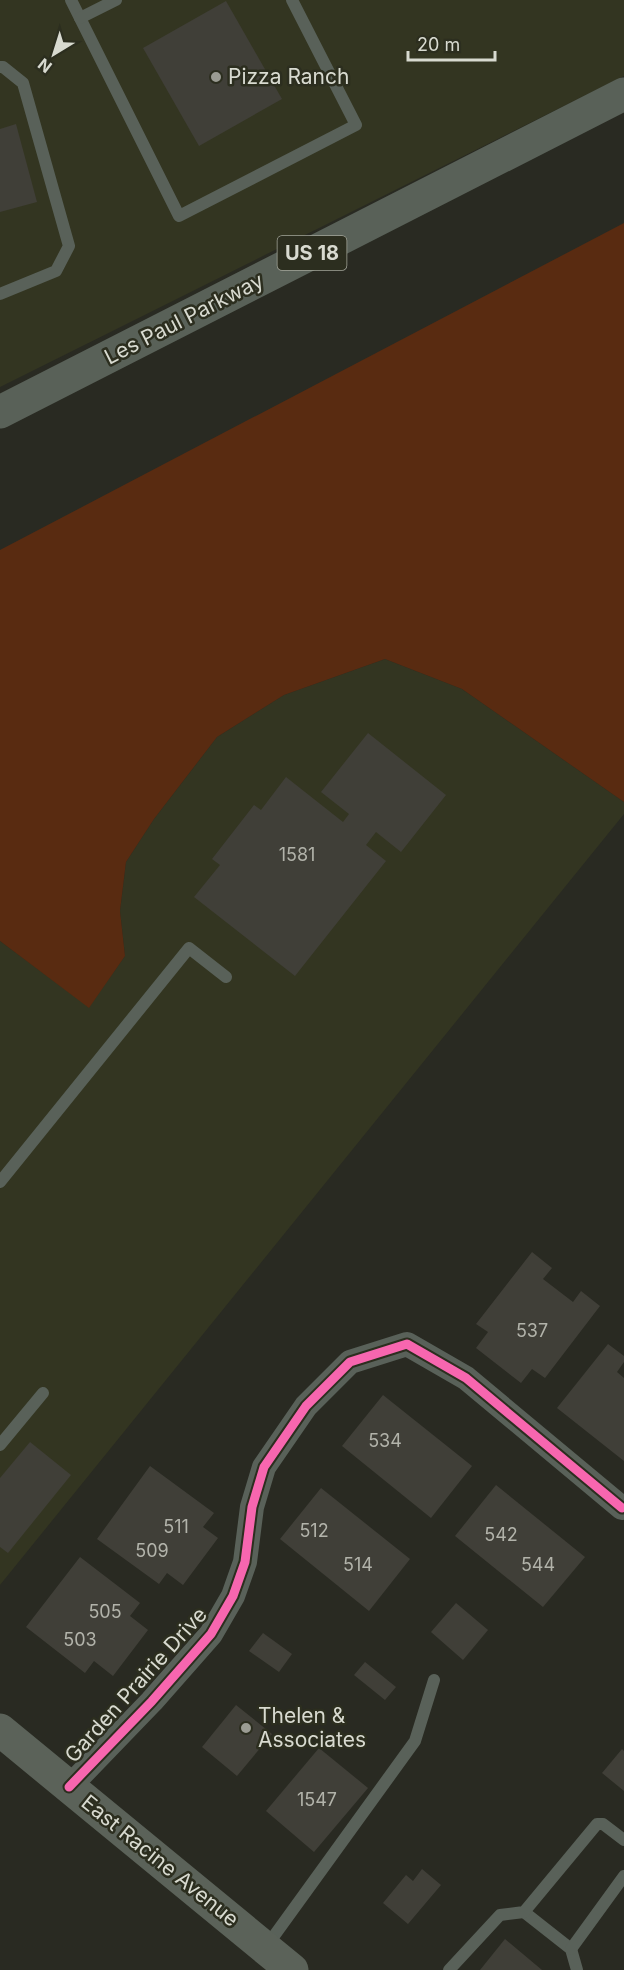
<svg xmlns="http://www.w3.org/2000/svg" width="624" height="1970" viewBox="0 0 624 1970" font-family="Inter,sans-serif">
  <rect width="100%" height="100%" fill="#292a22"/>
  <g fill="#333521">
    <path d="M0,0H624V76L0,387Z"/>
    <path d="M385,659L462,689L624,802V814L0,1585V941L89,1007L125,956L120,911L126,862L154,819L217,737L284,695Z"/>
  </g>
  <path fill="#592b11" d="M624,223V802L462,689L385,659L284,695L217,737L154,819L126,862L120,911L125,956L89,1008L0,941V550Z"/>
  <g fill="#403f38">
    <path d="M226,1L282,99L199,146L143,48Z"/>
    <path d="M16,124L37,202L0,212V129Z"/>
    <path d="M368,733L446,795L401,852L376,832L366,845L386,861L295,976L194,897L220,865L212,859L254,805L261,810L286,777L343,822L349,814L321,792Z"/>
    <path d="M532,1252L552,1268L543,1279L573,1302L581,1291L600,1306L545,1378L532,1369L521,1383L476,1348L488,1332L476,1324Z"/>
    <path d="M608,1344L624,1356V1362L617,1372L624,1378V1461L557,1408Z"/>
    <path d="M383,1395L472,1466L431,1518L342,1446Z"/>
    <path d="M30,1442L71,1475L8,1553L0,1547V1478Z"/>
    <path d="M150,1466L214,1513L203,1527L218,1538L183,1585L167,1573L159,1584L97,1539Z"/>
    <path d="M496,1485L585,1557L543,1607L455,1536Z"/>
    <path d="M321,1488L410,1559L369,1611L280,1539Z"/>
    <path d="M80,1557L140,1603L130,1616L148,1630L113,1676L94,1661L85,1673L26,1627Z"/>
    <path d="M456,1603L488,1630L463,1660L431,1632Z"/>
    <path d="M263,1633L292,1654L279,1672L249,1651Z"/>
    <path d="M365,1662L396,1687L385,1700L354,1675Z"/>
    <path d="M236,1705L272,1734L237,1776L202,1747Z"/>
    <path d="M319,1748L368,1788L314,1852L266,1811Z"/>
    <path d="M622,1749L624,1751V1791L602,1773Z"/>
    <path d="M422,1869L441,1885L408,1924L383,1903L406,1875L413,1881Z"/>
    <path d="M505,1939L542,1970H480Z"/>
  </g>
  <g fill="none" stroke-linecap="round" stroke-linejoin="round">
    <g stroke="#596159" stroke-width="12">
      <path d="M71,0L179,216L356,125L292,0"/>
      <path d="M80,18L116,0"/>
      <path d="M0,67H3L23,83L69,246L56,271L0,294"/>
      <path d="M0,1182L189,948L226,977"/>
      <path d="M0,1445L43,1393"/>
      <path d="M524,1912L571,1949L577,1970"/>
      <path d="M266,1947L415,1741L434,1680"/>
      <path d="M571,1949L624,1876"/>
      <path d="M449,1970L500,1915L524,1912L597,1824H603L624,1840"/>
    </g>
    <path stroke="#596159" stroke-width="24" d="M69,1787L152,1701L211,1634L233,1596L245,1562L252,1507L264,1467L306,1406L350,1362L407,1344L466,1378L622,1508"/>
    <path stroke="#5b6259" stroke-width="33" d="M0,1730L292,1970"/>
    <path stroke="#596158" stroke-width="33" d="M0,412L624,94"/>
    <defs>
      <path id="cycleway" d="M69,1787L152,1701L211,1634L233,1596L245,1562L252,1507L264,1467L306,1406L350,1362L407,1344L466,1378L622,1508"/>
    </defs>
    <use href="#cycleway" stroke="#2c2e1f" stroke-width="13"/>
    <use href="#cycleway" stroke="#f766af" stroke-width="9"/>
  </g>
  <g fill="#9b9c93" stroke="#2c2e1f" stroke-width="2">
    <circle cx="216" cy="77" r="6"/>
    <circle cx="246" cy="1728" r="6"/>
  </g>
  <g text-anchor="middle" stroke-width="5" stroke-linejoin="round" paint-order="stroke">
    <g font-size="18" fill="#b2b3aa">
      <text x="297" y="861">1581</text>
      <text x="532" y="1337">537</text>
      <text x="385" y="1447">534</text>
      <text x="176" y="1533">511</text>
      <text x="314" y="1537">512</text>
      <text x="501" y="1541">542</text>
      <text x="152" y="1557">509</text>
      <text x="358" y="1571">514</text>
      <text x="538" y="1571">544</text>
      <text x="105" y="1618">505</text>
      <text x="80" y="1646">503</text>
      <text x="317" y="1806">1547</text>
    </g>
    <rect fill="#2c2e1f" stroke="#a4a69b" stroke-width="1.5" x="277.5" y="236" width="69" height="34" rx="4.5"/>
    <g font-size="20" font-weight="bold" fill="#d8dad0">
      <text x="312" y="260">US 18</text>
    </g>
    <g font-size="21" fill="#d8dad0" stroke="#2c2e1f" text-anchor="start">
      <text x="228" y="84">Pizza Ranch</text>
      <text x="258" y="1723">Thelen &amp;<tspan x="258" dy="24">Associates</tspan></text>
    </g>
    <g font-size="21" fill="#d8dad0" stroke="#2c2e1f">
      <text transform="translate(184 319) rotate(-27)" y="7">Les Paul Parkway</text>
      <text transform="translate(136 1685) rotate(-48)" y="7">Garden Prairie Drive</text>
      <text transform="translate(160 1861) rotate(39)" y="7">East Racine Avenue</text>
    </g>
  </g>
  <g transform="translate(54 54) rotate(218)" stroke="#2c2e1f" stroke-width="4.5" paint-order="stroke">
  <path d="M0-4.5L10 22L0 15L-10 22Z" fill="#d8dad0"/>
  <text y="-9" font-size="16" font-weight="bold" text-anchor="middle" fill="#d8dad0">N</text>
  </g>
  <path d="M408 51v9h87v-9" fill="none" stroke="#d8dad0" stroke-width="3"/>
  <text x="417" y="51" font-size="18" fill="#d8dad0" stroke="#2c2e1f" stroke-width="4.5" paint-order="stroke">20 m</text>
</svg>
